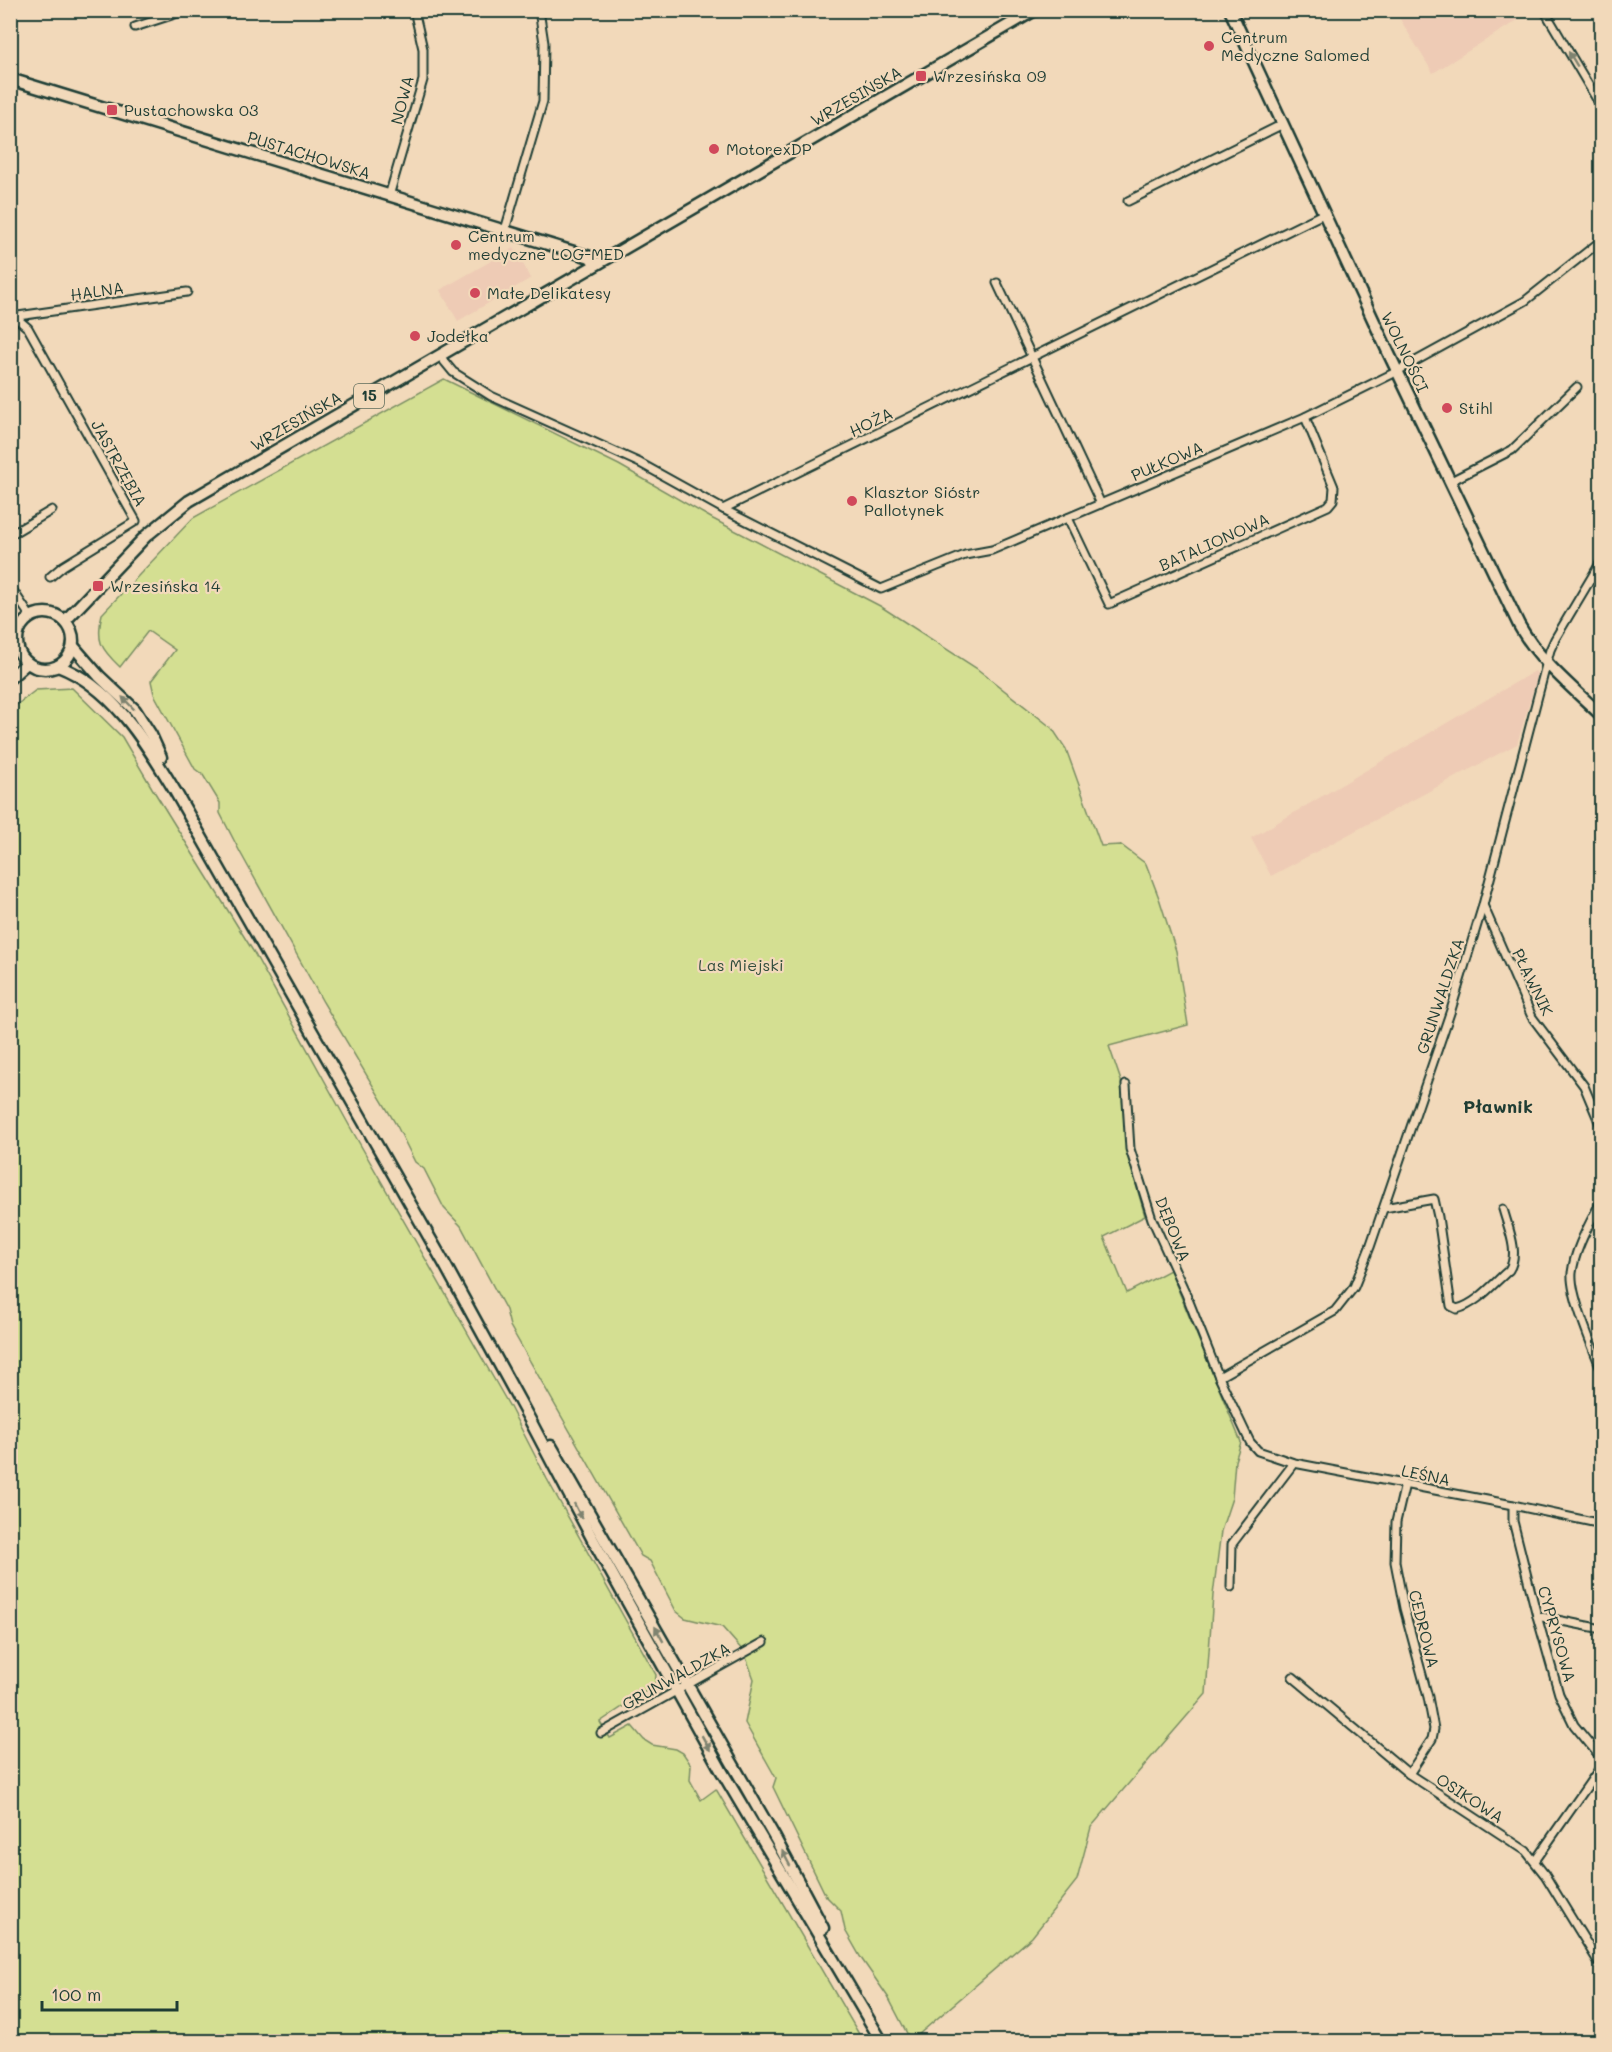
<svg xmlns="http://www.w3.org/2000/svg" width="1612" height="2052" viewBox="0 0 1612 2052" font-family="Mali,sans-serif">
  <rect width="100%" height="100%" fill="#f2d9ba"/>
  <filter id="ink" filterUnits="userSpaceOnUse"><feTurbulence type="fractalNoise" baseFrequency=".0167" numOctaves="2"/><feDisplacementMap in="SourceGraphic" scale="12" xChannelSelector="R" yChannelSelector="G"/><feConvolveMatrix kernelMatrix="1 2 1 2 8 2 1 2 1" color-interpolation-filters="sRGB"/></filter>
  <g filter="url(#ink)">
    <g fill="#eecbb5">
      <path d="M1534,10L1433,73L1395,11V10Z"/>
      <path d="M514,248L531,278L458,321L440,290Z"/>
      <path d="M1535,671L1538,674L1517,744L1271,876L1251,838Z"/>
    </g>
    <path fill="#d4df92" stroke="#7a8e63" stroke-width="1.5" d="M444,379L619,465L713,519L880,606L976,668L1052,728L1066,749L1101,846L1121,845L1146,864L1159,898L1176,951L1188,1025L1109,1046L1121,1081L1126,1149L1145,1216L1104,1237L1127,1293L1170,1270L1241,1442L1235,1461L1232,1498L1221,1531L1213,1595L1206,1694L1091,1827L1077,1880L1032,1937L911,2041L888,1997L861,1958L845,1930L841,1911L826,1896L773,1787L776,1778L745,1723L754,1679L744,1652L605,1730L610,1738L632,1726L644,1740L652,1745L676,1749L683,1753L691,1765L690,1780L701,1800L716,1789L863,2041L11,2042L10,710L36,690L72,688L122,737L152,788L253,951L349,1125L510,1407L547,1479L656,1675L655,1685L600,1722L604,1729L744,1652L722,1627L685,1618L676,1611L650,1561L641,1556L510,1326L506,1310L461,1226L444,1208L424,1169L415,1162L397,1126L323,1002L240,852L220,813V803L203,775L195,769L154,694L151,681L175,650L148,631L120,667C100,648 96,641 102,614L193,518Z"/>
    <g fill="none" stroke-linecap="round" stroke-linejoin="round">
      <defs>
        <g id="street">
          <path d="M1544,10L1602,108"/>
          <path d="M135,27L187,10"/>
          <path d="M389,196L423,80V49L414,10"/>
          <path d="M1128,201L1281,125"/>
          <path d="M505,230L543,101L544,43L539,10"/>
          <path d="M997,283L1101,504"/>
          <path d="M14,316L28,328L136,521L63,566L50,577"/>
          <path d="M11,317L187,292"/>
          <path d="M439,355L453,372L491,396L640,463L723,509L881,589L965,555L992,550L1305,417L1392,374L1525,301L1602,240"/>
          <path d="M1451,481L1512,450L1577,387"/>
          <path d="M723,509L1323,214"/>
          <path d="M1068,518L1109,604L1328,506L1333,500L1334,487L1305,417"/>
          <path d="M10,535L52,510"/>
          <path d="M10,586L30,616"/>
          <path d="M10,638L16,639"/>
          <path d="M1483,905L1532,1017L1584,1086L1602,1129"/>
          <path d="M1126,1085L1130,1149L1152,1219L1186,1294L1219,1377L1250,1442L1258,1451L1294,1463L1513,1505L1602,1524"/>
          <path d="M1602,1199C1591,1222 1575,1247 1572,1273C1570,1295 1593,1348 1602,1371"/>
          <path d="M1384,1208L1434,1199L1438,1217L1451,1306L1457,1309C1477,1304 1494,1283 1509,1270C1520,1253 1508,1228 1503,1209"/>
          <path d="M1219,1377L1335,1311L1354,1287L1370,1247L1451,1010L1483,905L1550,650L1555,639L1602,560"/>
          <path d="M1405,1484L1396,1522L1395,1562L1404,1608L1428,1697L1434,1729L1432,1739L1409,1774"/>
          <path d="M1513,1505V1521L1537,1616L1559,1694L1574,1725L1602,1759"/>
          <path d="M1231,1587L1232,1544L1294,1463"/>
          <path d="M1537,1616L1602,1629"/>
          <path d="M1293,1677L1409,1774L1526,1851L1545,1875L1602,1968"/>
          <path d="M601,1733L764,1642"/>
          <path d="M1535,1861L1602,1765"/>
        </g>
        <g id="secondary">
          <path d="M1230,10L1389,354L1519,625C1539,661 1572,687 1602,716"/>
          <path d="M10,79L590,257L596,264"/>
          <path d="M73,646L99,676L135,710L151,735L161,757"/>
          <path d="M58,666C113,687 145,742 175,791L444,1263L531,1422L592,1538L721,1770L882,2042"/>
          <path d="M551,1446L775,1838L823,1928"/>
        </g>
        <g id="primary">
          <circle cx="45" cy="641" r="28"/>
          <path d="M65,621L146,536L189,501L1035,10"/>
          <path d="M10,678L27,663"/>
        </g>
      </defs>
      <use href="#street" stroke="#1f3d34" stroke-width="11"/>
      <use href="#secondary" stroke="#1f3d34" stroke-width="15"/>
      <use href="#primary" stroke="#1f3d34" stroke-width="15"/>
      <use href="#street" stroke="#f2d9ba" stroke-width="7"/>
      <use href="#secondary" stroke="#f2d9ba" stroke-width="10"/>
      <use href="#primary" stroke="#f2d9ba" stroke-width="10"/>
    </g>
    <defs><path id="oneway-solid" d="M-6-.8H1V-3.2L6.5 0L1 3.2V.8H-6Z" transform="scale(1.5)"/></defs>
    <g fill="#7e8370">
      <use href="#oneway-solid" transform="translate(1573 59) rotate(-121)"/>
      <use href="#oneway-solid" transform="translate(128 703) rotate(-134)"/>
      <use href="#oneway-solid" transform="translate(578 1511) rotate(63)"/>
      <use href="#oneway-solid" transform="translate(659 1634) rotate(-119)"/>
      <use href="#oneway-solid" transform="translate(706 1743) rotate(61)"/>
      <use href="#oneway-solid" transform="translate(786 1858) rotate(-118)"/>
    </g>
  </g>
  <g fill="#d1495b" stroke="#f2d9ba" stroke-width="2">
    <circle cx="1209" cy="46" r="6"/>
    <rect x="915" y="70" width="12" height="12" rx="3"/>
    <rect x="106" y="104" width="12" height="12" rx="3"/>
    <circle cx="714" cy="149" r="6"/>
    <circle cx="456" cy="245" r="6"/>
    <circle cx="475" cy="293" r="6"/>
    <circle cx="415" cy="336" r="6"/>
    <circle cx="1447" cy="408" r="6"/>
    <circle cx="852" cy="501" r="6"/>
    <rect x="92" y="580" width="12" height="12" rx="3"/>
  </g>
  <g text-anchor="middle" stroke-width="4.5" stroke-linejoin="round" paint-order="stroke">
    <rect fill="#f2d9ba" stroke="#5e6c5c" stroke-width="1.5" x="354" y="384" width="30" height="24" rx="4.5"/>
    <g font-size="15" font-weight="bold" fill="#1f3d34">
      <text x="369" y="401">15</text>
    </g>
    <g font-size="16" fill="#1f3d34" stroke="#f2d9ba" text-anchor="start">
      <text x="1221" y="43">Centrum<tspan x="1221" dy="18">Medyczne Salomed</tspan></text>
      <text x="933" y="82">Wrzesińska 09</text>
      <text x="124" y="116">Pustachowska 03</text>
      <text x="726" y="155">MotorexDP</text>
      <text x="468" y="242">Centrum<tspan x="468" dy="18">medyczne LOG-MED</tspan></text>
      <text x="487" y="299">Małe Delikatesy</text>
      <text x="427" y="342">Jodełka</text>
      <text x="1459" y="414">Stihl</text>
      <text x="864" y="498">Klasztor Sióstr<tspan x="864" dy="18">Pallotynek</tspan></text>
      <text x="110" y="592">Wrzesińska 14</text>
    </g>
    <g font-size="16" fill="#1f3d34" stroke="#f2d9ba">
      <text transform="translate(856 96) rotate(-30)" y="6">WRZESIŃSKA</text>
      <text transform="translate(402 100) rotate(-76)" y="6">NOWA</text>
      <text transform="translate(309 155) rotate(17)" y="6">PUSTACHOWSKA</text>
      <text transform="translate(97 291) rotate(-8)" y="6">HALNA</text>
      <text transform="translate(1405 352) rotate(64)" y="6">WOLNOŚCI</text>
      <text transform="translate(296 421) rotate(-30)" y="6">WRZESIŃSKA</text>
      <text transform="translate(871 422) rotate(-26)" y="6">HOŻA</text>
      <text transform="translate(1167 461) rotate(-23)" y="6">PUŁKOWA</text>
      <text transform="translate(119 463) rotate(61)" y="6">JASTRZĘBIA</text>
      <text transform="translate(1214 542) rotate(-24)" y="6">BATALIONOWA</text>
      <text transform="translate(1533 982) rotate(64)" y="6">PŁAWNIK</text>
      <text transform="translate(1440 996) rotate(-72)" y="6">GRUNWALDZKA</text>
      <text transform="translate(1173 1229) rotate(68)" y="6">DĘBOWA</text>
      <text transform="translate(1426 1475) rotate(12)" y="6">LEŚNA</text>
      <text transform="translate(1424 1629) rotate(76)" y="6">CEDROWA</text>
      <text transform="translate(1557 1634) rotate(74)" y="6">CYPRYSOWA</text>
      <text transform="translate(676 1676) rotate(-29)" y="6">GRUNWALDZKA</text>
      <text transform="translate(1470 1798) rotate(33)" y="6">OSIKOWA</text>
    </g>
    <g font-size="16" fill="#314d3d" stroke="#f2d9ba">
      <text x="741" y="971">Las Miejski</text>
    </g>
    <g font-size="18" font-weight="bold" fill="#1f3d34" stroke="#f2d9ba">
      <text x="1498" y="1113">Pławnik</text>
    </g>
  </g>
  <rect width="1612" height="2052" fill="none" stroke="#f2d9ba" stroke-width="36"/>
  <rect x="18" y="18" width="1576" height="2016" fill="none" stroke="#1f3d34" stroke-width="2" filter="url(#ink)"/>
  <path d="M42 2001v9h135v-9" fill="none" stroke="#1f3d34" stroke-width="3"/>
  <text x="51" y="2001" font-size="18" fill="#1f3d34" stroke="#f2d9ba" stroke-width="4.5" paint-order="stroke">100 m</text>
</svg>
